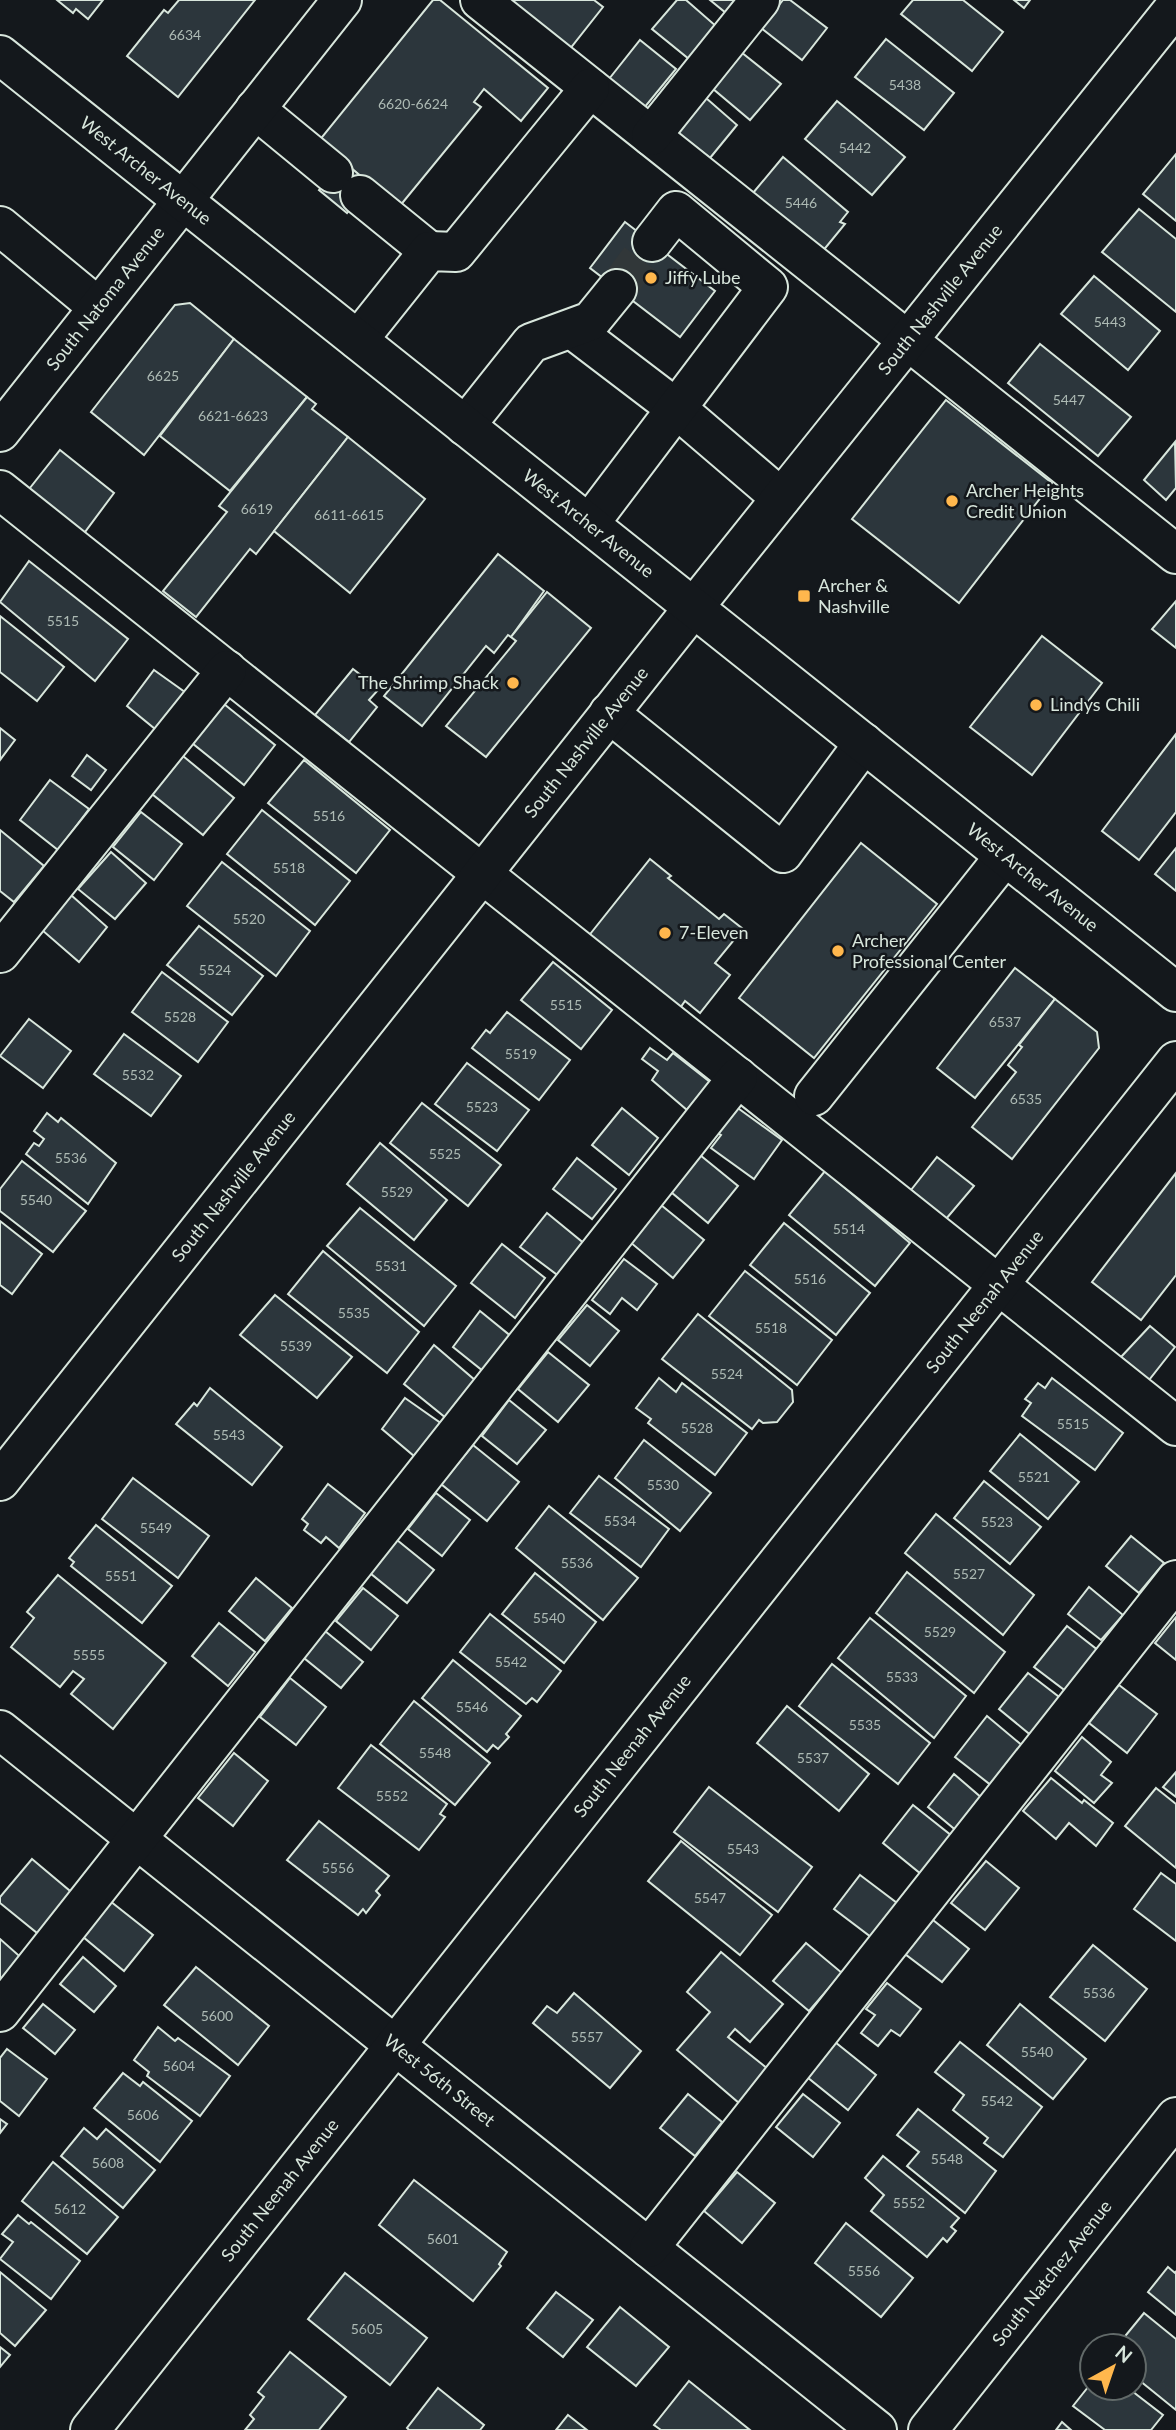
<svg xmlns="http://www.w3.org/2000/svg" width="1176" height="2430" viewBox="0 0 1176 2430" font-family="Lato,sans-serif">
  <rect width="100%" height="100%" fill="#14181c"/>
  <g fill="#2c363c" stroke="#d8e6dc" stroke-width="2">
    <path d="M57,0H103L88,19L76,9L73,13Z"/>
    <path d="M179,0H255L178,97L127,56L164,10L168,13Z"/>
    <path d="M433,0H440L548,88L521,121L484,89L474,102L481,107L399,207L318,142Z"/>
    <path d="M506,0H594L603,7L569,50Z"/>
    <path d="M677,0H686L717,27L689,59L652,29Z"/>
    <path d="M710,0H737L726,13Z"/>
    <path d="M783,0H790L827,28L802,60L761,28Z"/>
    <path d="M913,0H963L1003,32L972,71L901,14Z"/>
    <path d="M1014,0H1030L1024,8Z"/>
    <path d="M886,39L954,93L924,130L855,77Z"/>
    <path d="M640,40L676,69L644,108L609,79Z"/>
    <path d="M741,52L781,84L750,120L712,88Z"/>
    <path d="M706,98L737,125L710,158L677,132Z"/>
    <path d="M837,101L905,157L872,195L805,139Z"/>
    <path d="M1176,154V221L1143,194Z"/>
    <path d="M783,157L848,212L840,222L845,224L822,252L753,193Z"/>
    <path d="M343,161L370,184L347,213L319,190Z"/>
    <path d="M1139,209L1176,239V312L1102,252Z"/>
    <path d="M625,222L715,291L680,337L590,268Z"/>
    <path d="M1094,276L1160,331L1128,370L1061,314Z"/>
    <path d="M190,303L234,339L144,455L91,412L175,305Z"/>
    <path d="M234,339L307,397L230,491L160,436Z"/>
    <path d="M1040,344L1131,417L1098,456L1008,383Z"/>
    <path d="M307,397L316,404L312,409L348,437L256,554L250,549L196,617L163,591L227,512L219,506Z"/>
    <path d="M946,400L1052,483L959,603L852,519Z"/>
    <path d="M348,437L425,499L350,593L274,531Z"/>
    <path d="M1175,442L1176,488L1166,500L1144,480Z"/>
    <path d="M60,450L114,493L82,536L26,493Z"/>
    <path d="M498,554L544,591L511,637L508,635L494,653L486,646L422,726L384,696Z"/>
    <path d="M29,561L128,639L95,681L0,602Z"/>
    <path d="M547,592L591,628L486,757L446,726L516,641L511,637Z"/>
    <path d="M1176,601V648L1152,629Z"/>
    <path d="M0,616L64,667L37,701L0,672Z"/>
    <path d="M1042,636L1102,683L1032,775L970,727Z"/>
    <path d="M353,669L379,689L369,700L377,707L349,742L315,715Z"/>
    <path d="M154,670L189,695L160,733L127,706Z"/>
    <path d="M224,704L275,745L244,785L192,743Z"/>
    <path d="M0,728L15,740L0,760Z"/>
    <path d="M1176,734V812L1139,860L1102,831Z"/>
    <path d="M87,755L106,770L91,790L72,776Z"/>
    <path d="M183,756L234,798L203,835L152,794Z"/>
    <path d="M304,760L390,830L356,873L268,803Z"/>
    <path d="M50,780L89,809L58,850L20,820Z"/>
    <path d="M262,810L350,881L315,925L227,854Z"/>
    <path d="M141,812L182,844L154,880L113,847Z"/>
    <path d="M0,830L44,866L14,902L0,891Z"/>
    <path d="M861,843L937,904L814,1058L739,998Z"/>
    <path d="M1176,848V891L1155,874Z"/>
    <path d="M111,852L146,883L115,919L78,889Z"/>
    <path d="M650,859L671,876L668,878L719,919L724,914L743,929L715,963L730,975L700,1013L685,1001L678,1011L587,938Z"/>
    <path d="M222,862L310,931L276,976L187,906Z"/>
    <path d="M71,895L107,927L79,962L42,930Z"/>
    <path d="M199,926L263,976L232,1015L167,965Z"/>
    <path d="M553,962L612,1010L581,1049L521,1000Z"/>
    <path d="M1015,968L1055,999L975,1098L937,1068Z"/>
    <path d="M162,972L228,1022L198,1062L132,1012Z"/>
    <path d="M1055,999L1097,1032L1099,1048L1012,1159L972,1127L1016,1072L1008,1065L1022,1047L1019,1045Z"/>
    <path d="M507,1012L570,1060L539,1100L472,1048L486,1030L490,1033Z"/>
    <path d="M29,1019L71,1051L43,1088L0,1056Z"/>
    <path d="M124,1034L181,1076L151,1116L94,1074Z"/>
    <path d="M650,1048L667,1060L673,1053L710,1082L687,1110L652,1080L658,1071L642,1059Z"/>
    <path d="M467,1063L529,1110L497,1151L435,1104Z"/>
    <path d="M422,1103L501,1165L468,1206L390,1143Z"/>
    <path d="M735,1106L782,1140L754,1179L711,1148L721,1135L716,1132Z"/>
    <path d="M622,1108L658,1138L629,1175L592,1145Z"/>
    <path d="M47,1113L58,1122L61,1118L116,1163L88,1204L26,1154L34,1143L39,1146L44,1139L34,1131Z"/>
    <path d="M380,1143L447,1200L414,1240L347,1184Z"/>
    <path d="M700,1155L738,1186L708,1223L671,1192Z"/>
    <path d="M937,1157L974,1186L946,1219L911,1190Z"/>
    <path d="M577,1158L616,1189L592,1219L553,1189Z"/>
    <path d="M22,1161L86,1211L53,1252L0,1211V1189Z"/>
    <path d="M825,1171L910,1243L875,1286L789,1215Z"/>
    <path d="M1176,1173V1275L1141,1320L1092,1282Z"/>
    <path d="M661,1205L704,1240L673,1278L630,1242Z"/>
    <path d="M360,1208L456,1286L424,1326L327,1246Z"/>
    <path d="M547,1213L586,1245L560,1277L520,1247Z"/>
    <path d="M0,1221L42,1254L12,1294L0,1285Z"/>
    <path d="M784,1223L870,1293L836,1335L750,1265Z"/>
    <path d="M502,1244L545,1278L515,1318L471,1283Z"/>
    <path d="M323,1251L419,1332L387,1373L288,1294Z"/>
    <path d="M624,1259L657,1284L637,1310L622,1298L610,1314L592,1300Z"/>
    <path d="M745,1271L832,1340L797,1385L709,1316Z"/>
    <path d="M275,1295L352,1357L317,1398L240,1335Z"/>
    <path d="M587,1305L619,1331L590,1366L558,1340Z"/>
    <path d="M480,1311L512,1337L483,1371L453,1347Z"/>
    <path d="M698,1314L792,1390L793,1402L777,1422L763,1423L759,1420L752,1429L662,1359Z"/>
    <path d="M1150,1326L1175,1347L1149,1380L1121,1357Z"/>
    <path d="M434,1345L476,1381L446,1418L404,1384Z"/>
    <path d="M548,1352L589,1385L558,1422L518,1389Z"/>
    <path d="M659,1378L676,1392L682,1383L747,1433L715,1475L648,1423L651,1419L636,1408Z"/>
    <path d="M1052,1378L1123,1433L1095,1470L1022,1416L1031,1403L1025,1399L1038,1383L1045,1388Z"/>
    <path d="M210,1388L282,1447L252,1485L176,1424L194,1403L197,1406Z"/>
    <path d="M405,1398L442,1424L414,1456L382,1429Z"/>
    <path d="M509,1400L546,1430L517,1464L482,1436Z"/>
    <path d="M1020,1434L1079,1482L1048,1519L990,1471Z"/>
    <path d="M644,1440L711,1493L680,1531L615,1478Z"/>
    <path d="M473,1445L519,1482L487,1521L441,1484Z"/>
    <path d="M599,1476L669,1529L641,1567L570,1513Z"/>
    <path d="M133,1478L209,1536L178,1578L102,1519Z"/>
    <path d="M984,1481L1041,1527L1010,1564L954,1518Z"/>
    <path d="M328,1484L365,1513L339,1548L326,1537L321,1543L304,1530L308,1524L302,1519Z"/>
    <path d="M436,1493L470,1520L442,1556L408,1529Z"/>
    <path d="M549,1506L638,1578L603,1620L516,1548Z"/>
    <path d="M936,1514L1034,1595L1003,1635L905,1553Z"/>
    <path d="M96,1525L172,1586L142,1623L71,1566L74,1562L69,1558Z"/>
    <path d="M1131,1536L1164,1563L1139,1593L1106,1566Z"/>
    <path d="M397,1540L434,1570L407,1603L370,1573Z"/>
    <path d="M907,1572L1005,1652L974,1693L876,1613Z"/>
    <path d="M535,1573L596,1622L564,1663L502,1614Z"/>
    <path d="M58,1575L166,1663L113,1729L71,1694L84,1679L73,1671L60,1687L11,1647L34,1618L27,1612Z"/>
    <path d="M256,1578L292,1608L265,1641L229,1611Z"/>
    <path d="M1089,1587L1123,1615L1101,1640L1068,1614Z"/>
    <path d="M363,1588L398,1616L371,1650L336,1621Z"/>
    <path d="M490,1614L561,1671L537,1702L532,1698L526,1704L460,1652Z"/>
    <path d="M1176,1617V1660L1155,1643Z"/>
    <path d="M870,1618L966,1696L934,1738L838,1658Z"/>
    <path d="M219,1623L255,1652L228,1686L192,1656Z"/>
    <path d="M1067,1626L1099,1651L1067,1692L1034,1667Z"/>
    <path d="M325,1631L363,1662L341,1688L304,1658Z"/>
    <path d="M453,1660L521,1716L506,1734L509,1737L498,1749L493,1745L487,1752L422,1698Z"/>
    <path d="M832,1664L930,1743L898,1784L799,1706Z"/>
    <path d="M1028,1673L1063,1700L1033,1737L999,1709Z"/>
    <path d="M290,1678L326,1707L296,1745L260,1717Z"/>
    <path d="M1119,1685L1157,1714L1127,1753L1089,1723Z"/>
    <path d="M414,1701L490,1763L455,1805L380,1744Z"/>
    <path d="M787,1706L869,1774L839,1811L757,1743Z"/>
    <path d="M987,1716L1024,1747L992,1786L955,1757Z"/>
    <path d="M1082,1737L1111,1762L1101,1775L1112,1783L1094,1803L1055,1771Z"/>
    <path d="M371,1745L447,1804L440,1814L445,1817L419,1850L338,1788Z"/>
    <path d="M234,1753L268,1781L233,1826L198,1798Z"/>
    <path d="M1176,1772V1797L1163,1787Z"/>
    <path d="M954,1774L983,1799L958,1832L928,1807Z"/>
    <path d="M1051,1778L1082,1803L1084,1800L1113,1823L1096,1846L1069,1823L1056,1839L1023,1811Z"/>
    <path d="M709,1787L812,1867L778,1912L674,1832Z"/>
    <path d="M1156,1788L1176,1804V1868L1125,1826Z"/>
    <path d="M913,1805L952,1836L921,1874L883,1843Z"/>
    <path d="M319,1821L389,1876L376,1891L380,1895L366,1913L363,1909L358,1915L287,1860Z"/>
    <path d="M681,1841L772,1915L740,1955L648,1881Z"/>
    <path d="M32,1859L76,1896L42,1937L0,1903V1897Z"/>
    <path d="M986,1861L1019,1888L985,1930L951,1903Z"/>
    <path d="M1161,1873L1176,1884V1941L1134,1909Z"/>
    <path d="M860,1875L897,1903L871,1937L834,1909Z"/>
    <path d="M110,1901L153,1935L124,1971L82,1936Z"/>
    <path d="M933,1920L969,1949L942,1982L905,1954Z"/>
    <path d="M0,1939L25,1961L0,1992Z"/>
    <path d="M806,1943L842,1973L809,2011L773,1981Z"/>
    <path d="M1093,1945L1147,1989L1105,2041L1050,1997Z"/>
    <path d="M721,1952L783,2004L750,2042L735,2029L728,2037L768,2069L739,2103L677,2050L710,2012L687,1992Z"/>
    <path d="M83,1957L116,1986L94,2012L60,1984Z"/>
    <path d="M196,1967L269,2026L238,2065L164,2005Z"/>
    <path d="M887,1983L921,2009L900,2036L891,2030L878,2046L861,2033L875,2015L866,2009Z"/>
    <path d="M574,1993L641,2051L610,2088L533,2023L547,2006L557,2013Z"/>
    <path d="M43,2004L75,2030L55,2054L23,2028Z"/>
    <path d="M1020,2004L1086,2059L1053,2099L987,2045Z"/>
    <path d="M158,2027L175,2041L178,2038L230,2076L200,2116L147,2076L149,2072L134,2060Z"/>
    <path d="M835,2042L876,2075L848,2110L807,2077Z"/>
    <path d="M960,2042L1042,2107L1003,2157L984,2143L988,2138L953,2110L964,2095L935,2072Z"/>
    <path d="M7,2049L47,2079L19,2116L0,2101V2058Z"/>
    <path d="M123,2073L140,2086L143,2082L192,2121L160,2162L94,2108Z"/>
    <path d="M688,2094L722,2122L695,2156L660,2128Z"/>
    <path d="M803,2094L840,2123L813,2157L776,2127Z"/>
    <path d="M918,2109L996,2171L965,2213L907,2166L919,2152L897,2135Z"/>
    <path d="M0,2119L7,2124L0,2133Z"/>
    <path d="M84,2128L97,2139L106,2129L155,2170L123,2208L61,2156Z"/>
    <path d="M883,2156L959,2218L951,2227L956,2231L947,2242L943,2238L927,2257L871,2211L884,2195L865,2178Z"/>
    <path d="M53,2162L118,2217L87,2254L22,2201Z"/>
    <path d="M737,2172L775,2203L742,2243L704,2211Z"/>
    <path d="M414,2180L507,2252L499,2264L501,2266L473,2301L379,2225Z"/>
    <path d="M18,2215L29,2224L31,2222L80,2261L51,2299L0,2259L13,2242L2,2234Z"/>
    <path d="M846,2223L913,2278L881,2317L815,2263Z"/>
    <path d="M1168,2267L1175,2273L1176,2271V2315L1148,2292Z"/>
    <path d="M0,2272L46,2310L15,2346L0,2333Z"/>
    <path d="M345,2273L427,2338L390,2385L308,2319Z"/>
    <path d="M556,2292L593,2320L563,2357L527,2328Z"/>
    <path d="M620,2307L669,2347L636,2386L587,2347Z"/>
    <path d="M1144,2313L1176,2339V2410L1134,2376V2346H1117Z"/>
    <path d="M0,2347L10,2355L0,2367Z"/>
    <path d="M290,2352L346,2397L319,2430H245L254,2419L250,2415L264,2397L258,2392Z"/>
    <path d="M689,2381L750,2430H661L654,2425Z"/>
    <path d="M1092,2382V2388H1128L1163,2415L1151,2430H1105L1073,2406Z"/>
    <path d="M438,2388L484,2425L480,2430H409L407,2428Z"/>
    <path d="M568,2415L587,2430H556Z"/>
    <path d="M1062,2422L1071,2430H1056Z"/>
  </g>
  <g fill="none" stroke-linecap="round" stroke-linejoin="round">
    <path stroke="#313739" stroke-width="38" stroke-dasharray="38 19" stroke-linecap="butt" d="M617,289L652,242"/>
    <defs>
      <g id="minor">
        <path d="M480,0L1176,554"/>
        <path d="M255,109L333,173"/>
        <path d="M651,136L760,0"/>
        <path d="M360,195L429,251"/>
        <path d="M0,226L98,307"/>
        <path d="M572,329L677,409L781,498"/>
        <path d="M358,340L429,251L456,252L590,88"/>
        <path d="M465,426L531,343L591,321L617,289"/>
        <path id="s1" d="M0,432L342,0"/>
        <path d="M0,490L1176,1426"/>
        <path d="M589,524L768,287L676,211L652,242"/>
        <path d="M609,713L783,853L864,743"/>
        <path d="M0,953L227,670"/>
        <path d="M814,1096L1005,856"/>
        <path id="s2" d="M0,1481L694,607L1176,6"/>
        <path id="s3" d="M0,1730L877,2430"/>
        <path d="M0,2012L738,1077"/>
        <path d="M649,2248L1176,1580"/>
        <path id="s4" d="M90,2430L1176,1061"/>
        <path id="s5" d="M928,2430L1176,2117"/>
      </g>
      <g id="major">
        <path id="s6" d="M0,55L1176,992"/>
      </g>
    </defs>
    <use href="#minor" stroke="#d8e6dc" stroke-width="42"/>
    <use href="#major" stroke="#d8e6dc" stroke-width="42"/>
    <use href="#minor" stroke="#14181c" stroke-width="38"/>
    <use href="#major" stroke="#14181c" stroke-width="38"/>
  </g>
  <g fill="#ffb74d" stroke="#14181c" stroke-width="2.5">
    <circle cx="651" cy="278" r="7"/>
    <circle cx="952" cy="501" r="7"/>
    <rect x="797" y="589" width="14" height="14" rx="3.5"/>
    <circle cx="513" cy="683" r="7"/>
    <circle cx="1036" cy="705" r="7"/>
    <circle cx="665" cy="933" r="7"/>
    <circle cx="838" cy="951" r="7"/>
  </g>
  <g text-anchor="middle" stroke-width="5" stroke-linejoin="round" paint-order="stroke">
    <g font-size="14" fill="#adbab4">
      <text x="185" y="40">6634</text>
      <text x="905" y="90">5438</text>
      <text x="413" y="109">6620-6624</text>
      <text x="855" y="153">5442</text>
      <text x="801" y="208">5446</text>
      <text x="1110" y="327">5443</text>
      <text x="163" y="381">6625</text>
      <text x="1069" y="405">5447</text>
      <text x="233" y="421">6621-6623</text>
      <text x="257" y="514">6619</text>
      <text x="349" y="520">6611-6615</text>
      <text x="63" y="626">5515</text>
      <text x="329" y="821">5516</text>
      <text x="289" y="873">5518</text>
      <text x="249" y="924">5520</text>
      <text x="215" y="975">5524</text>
      <text x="566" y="1010">5515</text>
      <text x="180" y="1022">5528</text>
      <text x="1005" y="1027">6537</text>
      <text x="521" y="1059">5519</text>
      <text x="138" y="1080">5532</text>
      <text x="1026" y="1104">6535</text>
      <text x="482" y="1112">5523</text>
      <text x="445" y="1159">5525</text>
      <text x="71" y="1163">5536</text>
      <text x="397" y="1197">5529</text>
      <text x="36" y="1205">5540</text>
      <text x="849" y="1234">5514</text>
      <text x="391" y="1271">5531</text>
      <text x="810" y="1284">5516</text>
      <text x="354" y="1318">5535</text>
      <text x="771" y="1333">5518</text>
      <text x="296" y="1351">5539</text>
      <text x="727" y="1379">5524</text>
      <text x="1073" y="1429">5515</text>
      <text x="697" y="1433">5528</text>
      <text x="229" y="1440">5543</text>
      <text x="1034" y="1482">5521</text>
      <text x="663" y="1490">5530</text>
      <text x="620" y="1526">5534</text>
      <text x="997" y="1527">5523</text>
      <text x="156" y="1533">5549</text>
      <text x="577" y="1568">5536</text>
      <text x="969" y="1579">5527</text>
      <text x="121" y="1581">5551</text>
      <text x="549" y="1623">5540</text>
      <text x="940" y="1637">5529</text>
      <text x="89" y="1660">5555</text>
      <text x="511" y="1667">5542</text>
      <text x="902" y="1682">5533</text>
      <text x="472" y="1712">5546</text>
      <text x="865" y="1730">5535</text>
      <text x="435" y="1758">5548</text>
      <text x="813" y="1763">5537</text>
      <text x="392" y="1801">5552</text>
      <text x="743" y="1854">5543</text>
      <text x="338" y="1873">5556</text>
      <text x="710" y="1903">5547</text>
      <text x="1099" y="1998">5536</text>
      <text x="217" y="2021">5600</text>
      <text x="587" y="2042">5557</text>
      <text x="1037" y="2057">5540</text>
      <text x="179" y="2071">5604</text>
      <text x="997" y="2106">5542</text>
      <text x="143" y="2120">5606</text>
      <text x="947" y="2164">5548</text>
      <text x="108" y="2168">5608</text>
      <text x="909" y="2208">5552</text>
      <text x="70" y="2214">5612</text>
      <text x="443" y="2244">5601</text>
      <text x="864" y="2276">5556</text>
      <text x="367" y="2334">5605</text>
    </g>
    <g font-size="18" fill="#d8e6dc" stroke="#14181c">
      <text dy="6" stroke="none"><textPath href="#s6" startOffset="186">West Archer Avenue</textPath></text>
      <text dy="6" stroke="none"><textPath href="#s1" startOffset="170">South Natoma Avenue</textPath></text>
      <text dy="6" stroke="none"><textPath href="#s2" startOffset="1510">South Nashville Avenue</textPath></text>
      <text dy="6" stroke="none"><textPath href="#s6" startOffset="752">West Archer Avenue</textPath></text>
      <text dy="6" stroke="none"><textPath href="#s2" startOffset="943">South Nashville Avenue</textPath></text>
      <text dy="6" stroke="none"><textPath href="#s6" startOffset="1320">West Archer Avenue</textPath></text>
      <text dy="6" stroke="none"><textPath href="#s2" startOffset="376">South Nashville Avenue</textPath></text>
      <text dy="6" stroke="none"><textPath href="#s4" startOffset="1440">South Neenah Avenue</textPath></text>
      <text dy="6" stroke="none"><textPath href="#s4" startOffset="873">South Neenah Avenue</textPath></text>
      <text dy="6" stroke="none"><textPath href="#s3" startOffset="562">West 56th Street</textPath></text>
      <text dy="6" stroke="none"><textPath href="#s4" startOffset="306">South Neenah Avenue</textPath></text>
      <text dy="6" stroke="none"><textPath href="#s5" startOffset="200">South Natchez Avenue</textPath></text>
    </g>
    <g font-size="18" fill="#d8e6dc" stroke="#14181c" text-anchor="start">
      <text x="665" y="284">Jiffy Lube</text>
      <text x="966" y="497">Archer Heights<tspan x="966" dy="21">Credit Union</tspan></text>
      <text x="818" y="592">Archer &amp;<tspan x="818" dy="21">Nashville</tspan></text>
      <text x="499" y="689" text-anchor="end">The Shrimp Shack</text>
      <text x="1050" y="711">Lindys Chili</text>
      <text x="679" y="939">7-Eleven</text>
      <text x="852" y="947">Archer<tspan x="852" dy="21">Professional Center</tspan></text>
    </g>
  </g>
  <g transform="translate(1113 2367) rotate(40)"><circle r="33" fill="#14181c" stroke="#626a69" stroke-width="2"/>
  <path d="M0-5L12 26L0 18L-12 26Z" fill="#ffb74d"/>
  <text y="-10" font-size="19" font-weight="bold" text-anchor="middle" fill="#d8e6dc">N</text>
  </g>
</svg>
